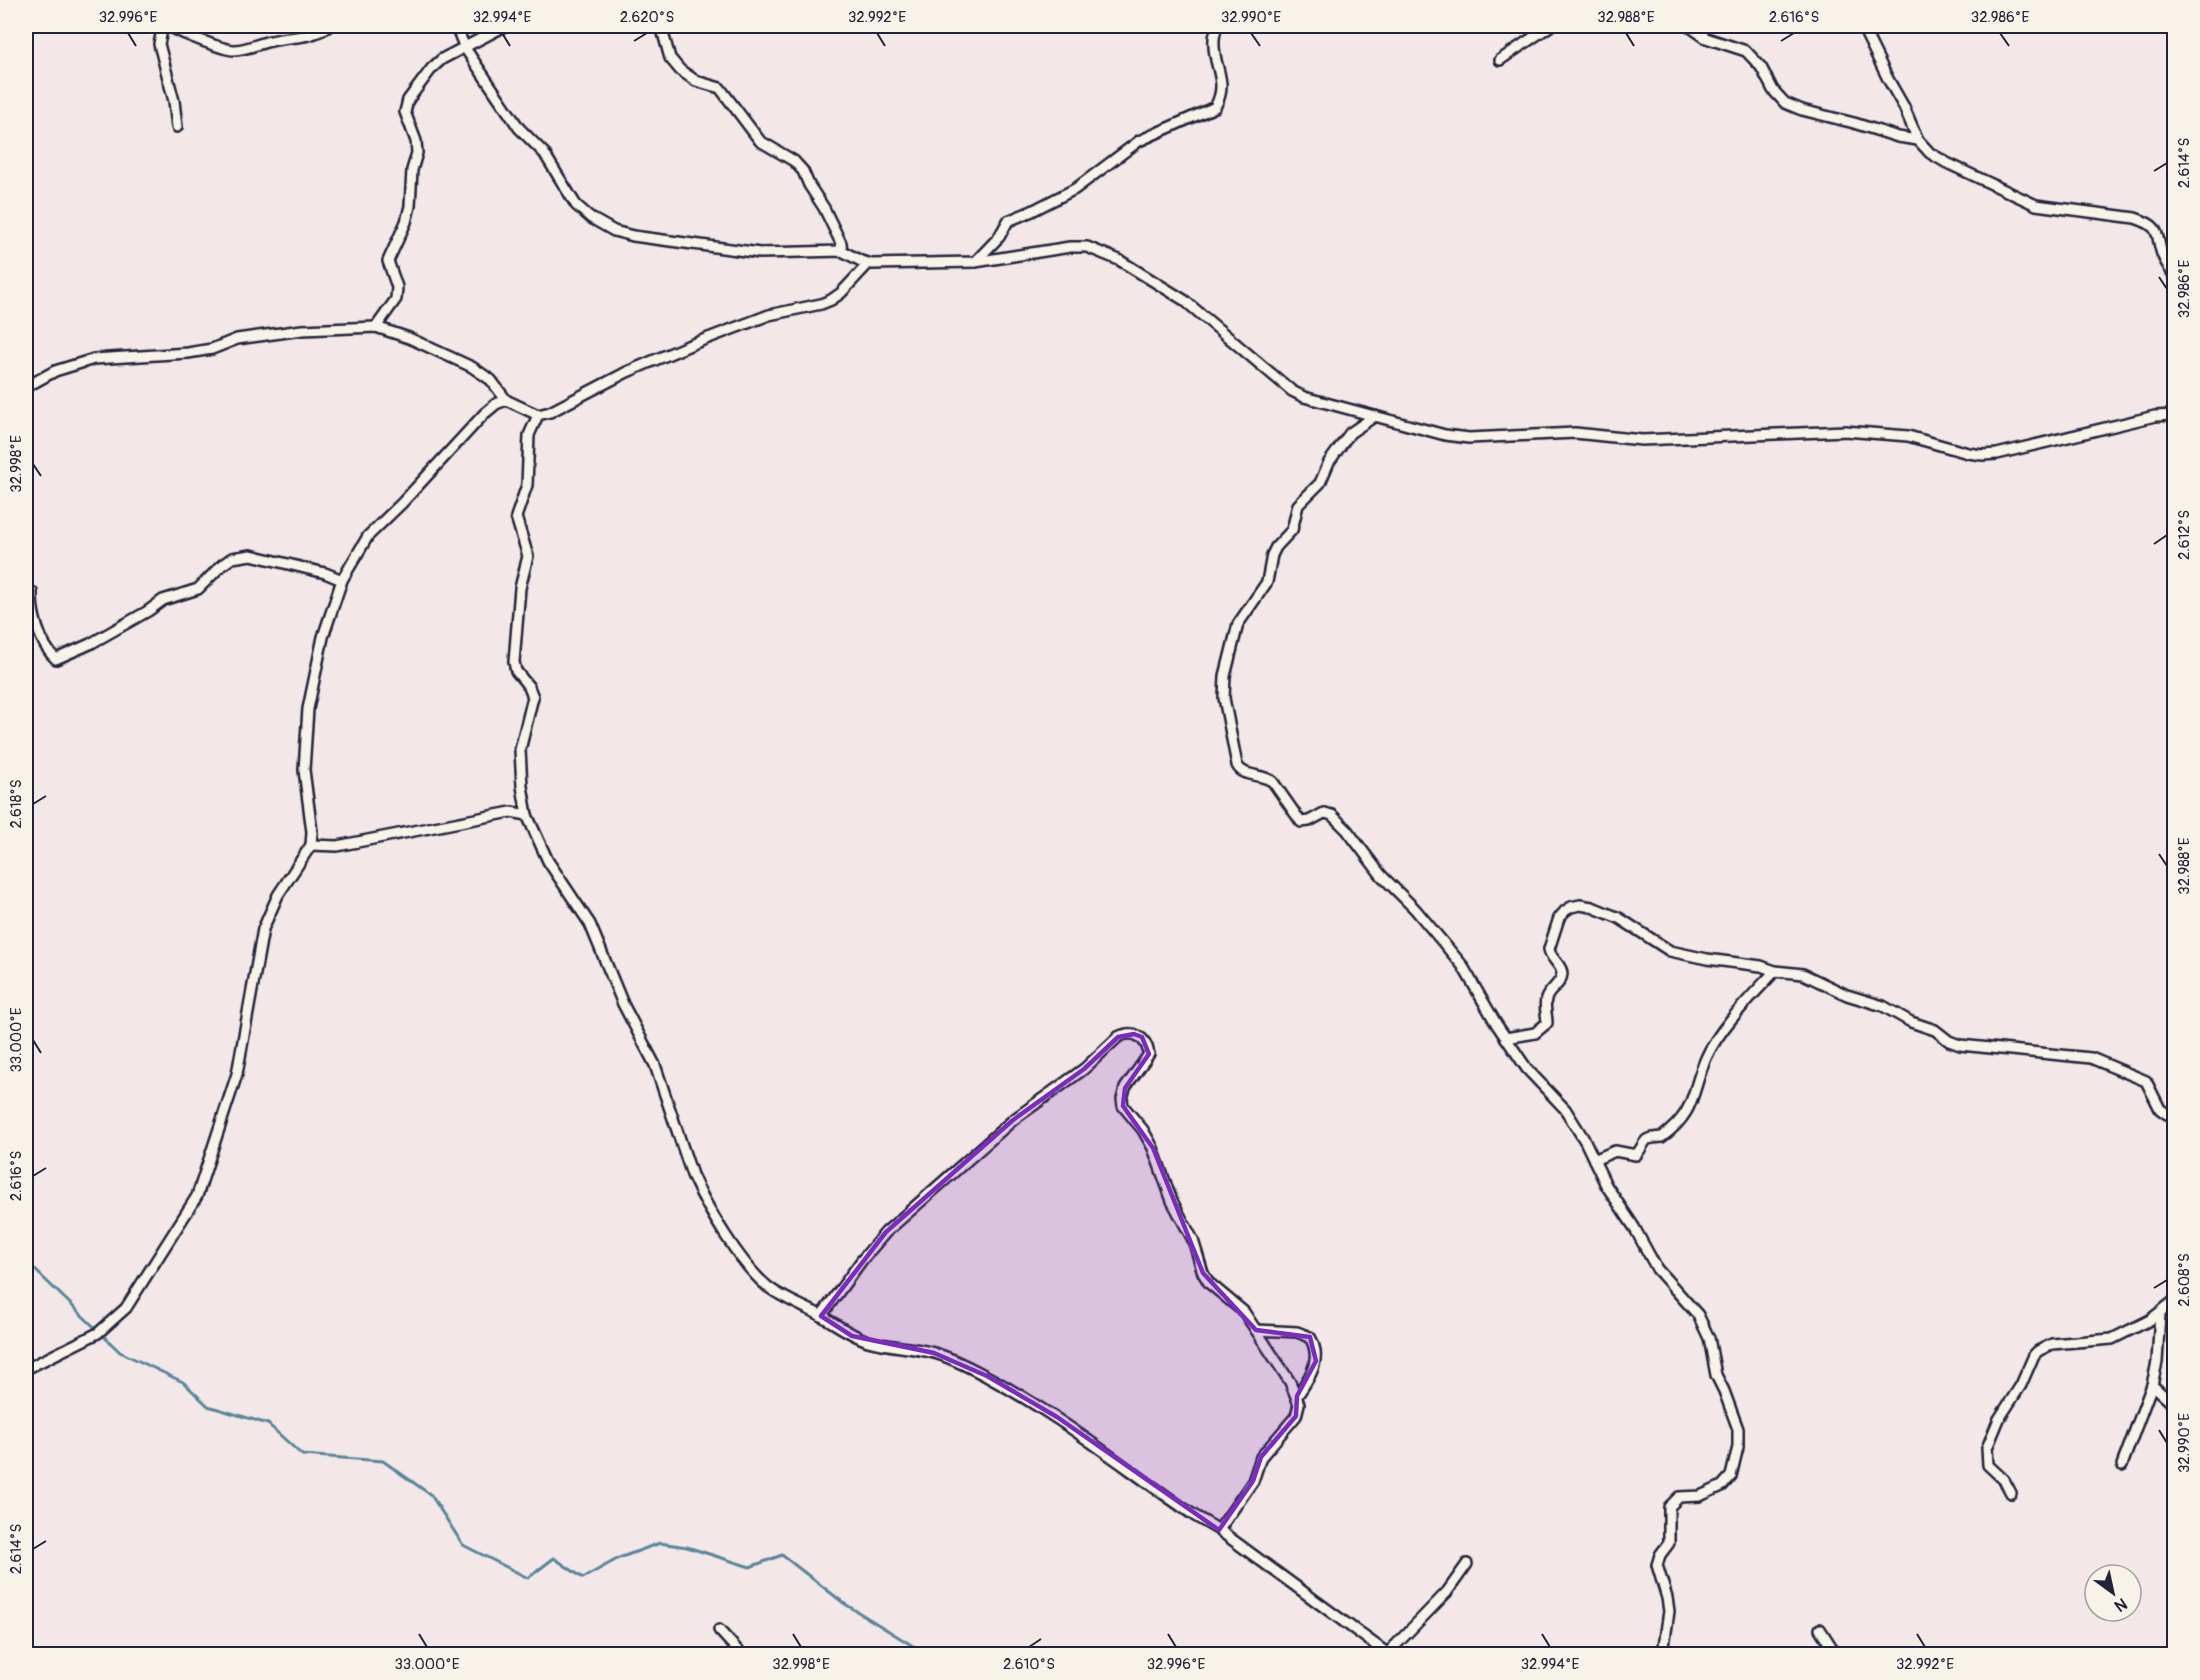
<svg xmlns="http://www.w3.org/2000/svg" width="2200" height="1680" viewBox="0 0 2200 1680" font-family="Pangolin,sans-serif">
  <rect width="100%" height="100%" fill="#f3e8e7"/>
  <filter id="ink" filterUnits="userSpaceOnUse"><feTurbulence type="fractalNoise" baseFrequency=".0167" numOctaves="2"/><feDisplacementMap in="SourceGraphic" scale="12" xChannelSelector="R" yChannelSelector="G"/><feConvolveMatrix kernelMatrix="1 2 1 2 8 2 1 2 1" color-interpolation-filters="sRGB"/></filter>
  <g filter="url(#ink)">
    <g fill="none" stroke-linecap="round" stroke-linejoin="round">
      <path stroke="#59859c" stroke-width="3" d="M26,1258L30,1265L120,1352L183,1382L208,1406L268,1424L302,1455L383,1461L431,1495L463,1545L528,1578L554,1558L583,1578L619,1558L660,1543L687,1547L750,1567L782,1555L845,1604L926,1654"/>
      <defs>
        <g id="minor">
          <path d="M163,26L159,44L174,101L177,127"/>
          <path d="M169,26C178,32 223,50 234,50C247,50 259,43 271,41C292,36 310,39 329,26"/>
          <path d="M456,26L465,48L519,128L544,153L576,205L591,218L614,231L633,236L760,253L842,251L861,261L872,264L975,262L1070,247H1087L1119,260L1184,300L1292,391L1304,397L1445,435L1469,438L1575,433L1642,440L1845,431L1908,436L1968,453L1983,455L1997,454L2155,416L2174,415"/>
          <path d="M661,26L670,58L680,70L696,81L720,88L760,141L794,161L803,171L809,185L824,208L841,243L842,251"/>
          <path d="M1689,26L1706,38L1746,51L1761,67L1773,90L1785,103L1802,110L1854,123L1898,137L1918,140"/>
          <path d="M1862,26L1888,79L1904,107L1918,140L1930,153L1947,163L2036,205L2135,218C2162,227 2155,232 2162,254C2165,262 2170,269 2174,275"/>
          <path d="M1500,60L1550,26"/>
          <path d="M975,262L999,237L1008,221L1032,211L1075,189L1139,141L1215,107C1230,81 1212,66 1214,40C1214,35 1216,30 1217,26"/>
          <path d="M868,264L841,293L831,300L821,304L769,315L690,345L627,372L550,412L538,415L529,435L527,485L516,517L528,556L520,588L514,662L516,671L529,687L533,697L520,750L522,786L527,815L548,861L590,924L623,1004L655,1065L692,1175C707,1208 740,1264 768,1287C784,1299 803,1306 820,1315C836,1324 850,1335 868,1341C889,1347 913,1347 934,1353C953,1358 971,1368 988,1377C1062,1417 1126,1469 1195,1516L1219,1530L1388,1654"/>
          <path d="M376,327L396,299L397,287L388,261L406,222L410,206L412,170L417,153L416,141L405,112L408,100L432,68L442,59L505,26"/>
          <path d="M26,387L55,371L94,359L188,353L212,349L237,339L302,330L376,327L409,338L472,367L491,380L506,400"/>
          <path d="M1375,416L1350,433L1329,462L1320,483L1298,505L1292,530L1276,547L1272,555L1267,582L1238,624L1225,676L1224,698L1237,765C1243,778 1263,773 1273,782L1301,822L1309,821L1324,813L1332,815L1347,830L1381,875L1415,909L1462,965L1497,1025L1527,1069L1565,1109L1585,1141L1606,1185L1634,1227L1657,1269L1698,1315L1709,1338L1716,1375L1724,1391L1738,1429V1447L1731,1476L1722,1486L1700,1496L1679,1497L1669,1507V1543L1660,1555L1657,1565L1667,1598L1669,1611L1664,1646L1668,1654"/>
          <path d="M32,592C31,613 40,645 56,659L90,644L148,611L163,600L198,589L222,565L232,558L251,555L325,573L342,580"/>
          <path d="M311,845L337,846L511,812L527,815"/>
          <path d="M1506,1038L1535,1033L1547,1023C1547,1016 1544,1006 1546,999C1549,989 1561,985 1562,974C1562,964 1550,959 1549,949L1559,918L1565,911L1571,907L1580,905L1592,907L1619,918L1670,951L1707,959L1761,966L1775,971L1803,974L1847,995L1883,1006L1911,1022L1935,1030L1949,1041L1960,1045L2091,1058L2146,1081L2160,1109L2167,1114L2174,1115"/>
          <path d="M1594,1160L1615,1151L1636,1155C1649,1139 1640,1139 1662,1137C1697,1111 1691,1092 1706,1058C1720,1027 1752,996 1775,971"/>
          <path d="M821,1316L862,1260L886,1232L1013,1120L1084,1069L1118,1037C1134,1029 1146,1037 1149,1054L1125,1088L1122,1099L1123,1106L1143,1130L1153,1148L1172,1201L1193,1240L1203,1273L1209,1283L1244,1312L1290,1382L1299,1404L1296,1416L1261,1457L1253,1481L1219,1530"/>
          <path d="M1256,1330L1297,1332L1310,1337C1323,1360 1310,1377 1297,1396"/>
          <path d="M26,1369L98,1333L126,1308L197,1196L237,1074L263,929L278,895L311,845L312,832L304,770L308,709L323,637L342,580L368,536L402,503L484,414L496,404L506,400L538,415"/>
          <path d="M2152,1385L2174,1405"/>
          <path d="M2122,1465L2152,1385L2157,1362L2160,1313"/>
          <path d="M2011,1493L2004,1480L1988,1465L1987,1448L1999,1419L2021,1385L2034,1355L2038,1351L2052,1344L2112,1339L2150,1320L2174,1301"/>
          <path d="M1820,1629L1836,1654"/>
          <path d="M719,1630L741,1654"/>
          <path d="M1387,1654L1447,1592L1467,1564"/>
        </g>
      </defs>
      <use href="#minor" stroke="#22223b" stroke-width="14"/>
      <use href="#minor" stroke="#f7f3e8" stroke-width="9"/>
    </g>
  </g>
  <path fill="#7b2cbf" fill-opacity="0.2" stroke="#7b2cbf" stroke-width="4.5" stroke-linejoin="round" d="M1134,1034L1142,1037L1149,1054L1125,1088L1123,1106L1153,1148L1203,1273L1256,1330L1310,1337L1316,1361L1297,1396L1296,1416L1261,1457L1253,1481L1219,1530L1057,1417L987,1376L934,1353L852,1336L821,1316L886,1232L1013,1120L1084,1069L1118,1037Z"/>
  <path fill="none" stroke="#22223b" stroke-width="2" d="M128,33L136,46M502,33L510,46M877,33L885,46M1251,33L1260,46M1626,33L1634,46M2000,33L2009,46M634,41L647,33M1781,41L1794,33M2154,171L2167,163M2159,277L2167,289M33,464L41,476M2154,544L2167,535M33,804L46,796M2159,854L2167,866M33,1040L41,1053M33,1176L46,1168M2154,1288L2167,1280M2159,1430L2167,1443M33,1549L46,1541M419,1634L427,1647M793,1634L801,1647M1168,1634L1176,1647M1542,1634L1550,1647M1917,1634L1925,1647M1029,1647L1041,1639"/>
  <rect width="2200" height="1680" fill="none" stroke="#f7f3e8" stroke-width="66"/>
  <g transform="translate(2113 1593) rotate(147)"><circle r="28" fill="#f7f3e8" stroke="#a29fa3" stroke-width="1.5"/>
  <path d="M0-4.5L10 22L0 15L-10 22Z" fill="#22223b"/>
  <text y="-9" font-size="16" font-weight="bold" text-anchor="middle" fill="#22223b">N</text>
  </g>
  <rect x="33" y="33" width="2134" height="1614" fill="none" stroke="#22223b" stroke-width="2"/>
  <g font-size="15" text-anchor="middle" fill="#22223b">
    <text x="128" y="22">32.996°E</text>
    <text x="502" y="22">32.994°E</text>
    <text x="647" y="22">2.620°S</text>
    <text x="877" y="22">32.992°E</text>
    <text x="1251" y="22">32.990°E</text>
    <text x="1626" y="22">32.988°E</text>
    <text x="1794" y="22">2.616°S</text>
    <text x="2000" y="22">32.986°E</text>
    <text transform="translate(2184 163) rotate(-90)" y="5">2.614°S</text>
    <text transform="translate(2184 289) rotate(-90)" y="5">32.986°E</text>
    <text transform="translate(16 464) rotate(-90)" y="5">32.998°E</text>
    <text transform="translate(2184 535) rotate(-90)" y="5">2.612°S</text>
    <text transform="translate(16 804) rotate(-90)" y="5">2.618°S</text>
    <text transform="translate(2184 866) rotate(-90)" y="5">32.988°E</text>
    <text transform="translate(16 1040) rotate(-90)" y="5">33.000°E</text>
    <text transform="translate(16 1176) rotate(-90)" y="5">2.616°S</text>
    <text transform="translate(2184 1280) rotate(-90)" y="5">2.608°S</text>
    <text transform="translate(2184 1443) rotate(-90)" y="5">32.990°E</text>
    <text transform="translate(16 1549) rotate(-90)" y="5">2.614°S</text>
    <text x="427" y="1669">33.000°E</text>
    <text x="801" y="1669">32.998°E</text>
    <text x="1029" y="1669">2.610°S</text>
    <text x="1176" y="1669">32.996°E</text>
    <text x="1550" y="1669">32.994°E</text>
    <text x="1925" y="1669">32.992°E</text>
  </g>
</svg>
